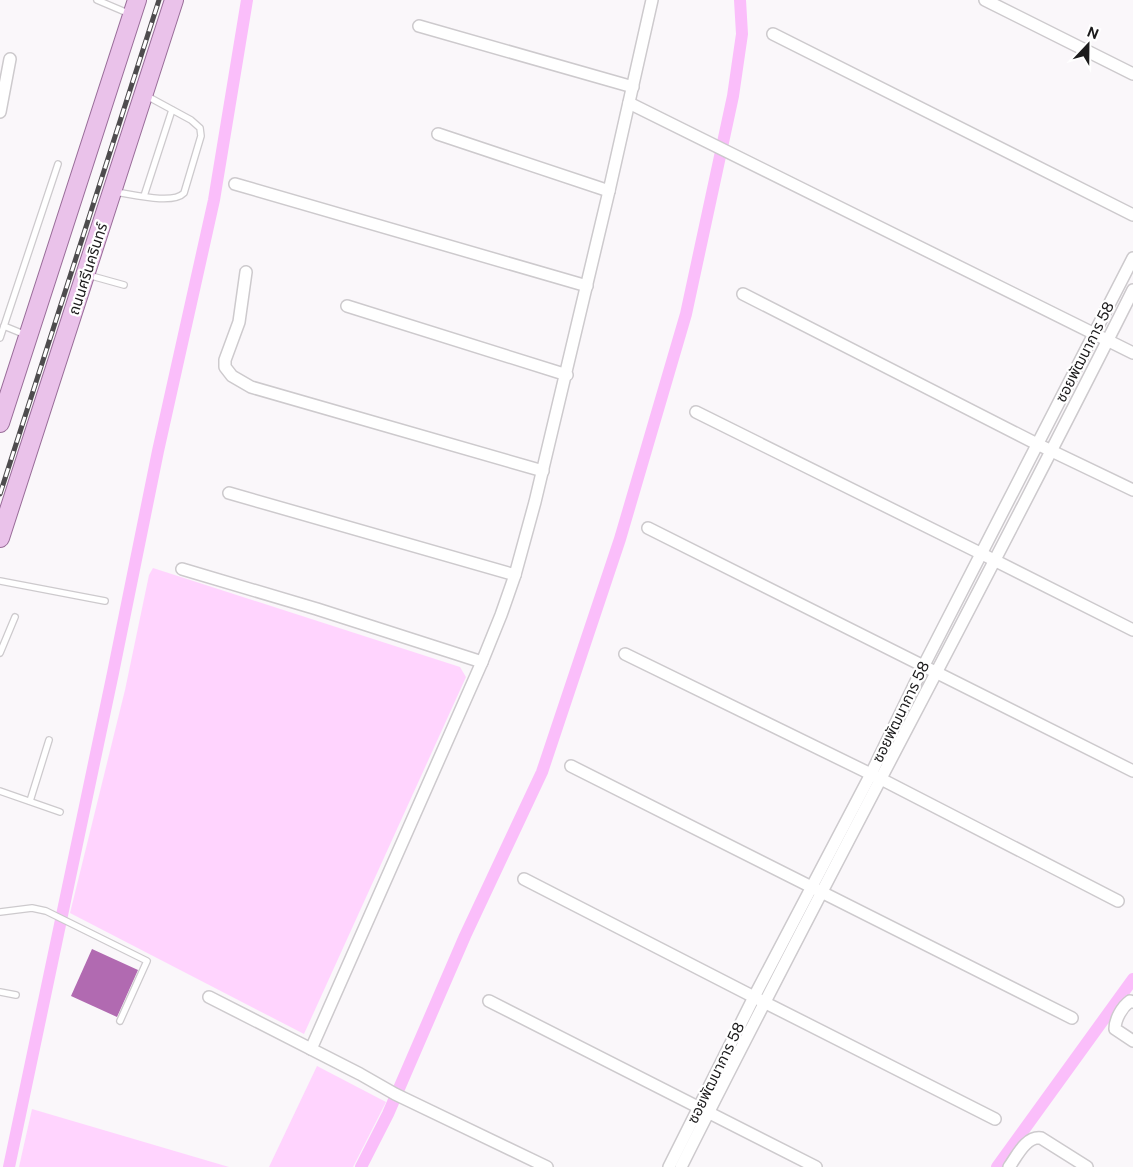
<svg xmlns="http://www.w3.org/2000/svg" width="1133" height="1167" viewBox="0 0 1133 1167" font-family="'Public Sans','Noto Sans Thai',sans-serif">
  <rect width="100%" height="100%" fill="#faf7fa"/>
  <g fill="#ffd4fe">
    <path d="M153,568L460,667L466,677L304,1034L70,913L125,690L149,575Z"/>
    <path d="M317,1066L386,1102L353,1167H269Z"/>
    <path d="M32,1109L229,1167H19Z"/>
  </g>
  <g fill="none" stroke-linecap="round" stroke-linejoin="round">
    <g stroke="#fabefa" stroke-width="12">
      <path d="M9,1167L113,673L158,451L214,200L247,0"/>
      <path d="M361,1167L388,1114L465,936L542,772L620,539L686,314L733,96L742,34L740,0"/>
      <path d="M997,1167L1133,979"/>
    </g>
  </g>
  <path fill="#b16ab1" d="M92,949L138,970L117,1017L71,996Z"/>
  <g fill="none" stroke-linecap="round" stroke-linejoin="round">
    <defs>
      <g id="lane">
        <path d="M97,0L130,14"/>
        <path d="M115,192C131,194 173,205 184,193L201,136L200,128L191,120L145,95"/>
        <path d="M144,196L172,110"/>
        <path d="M88,275L124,285"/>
        <path d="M4,326L58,164"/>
        <path d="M0,338L4,326L26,335"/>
        <path d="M0,581L105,601"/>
        <path d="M0,653L15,617"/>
        <path d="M0,791L60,812"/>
        <path d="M30,801L49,740"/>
        <path d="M0,912L32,908L46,911L147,961L120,1021"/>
        <path d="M0,992L16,995"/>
      </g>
      <g id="street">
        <path d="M985,0L1133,74"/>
        <path d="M419,26L633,87"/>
        <path d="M773,34L1133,215"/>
        <path d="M629,103L1133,353"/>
        <path d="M0,112L10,59"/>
        <path d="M438,134L609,191"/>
        <path d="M235,184L587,286"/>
        <path d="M246,272L239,322L225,360V367L232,376L251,387L543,471"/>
        <path d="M743,294L1037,444L1133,490"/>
        <path d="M347,306L567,375"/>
        <path d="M696,412L982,554L1133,630"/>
        <path d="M229,493L515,575"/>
        <path d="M648,528L1133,771"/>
        <path d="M182,569L317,609L482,662"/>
        <path d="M625,654L881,779L1118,901"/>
        <path d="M571,766L1072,1018"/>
        <path d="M524,879L754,997L995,1119"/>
        <path d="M209,997L360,1074L395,1094L547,1167"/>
        <path d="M489,1001L816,1167"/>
        <path d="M1133,1002L1130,1001C1122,1007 1115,1019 1115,1029L1133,1041"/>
        <path d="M311,1049L482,662L501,615L515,575L535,502L609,191L652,0"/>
        <path d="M669,1167L754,997L871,774L924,665L1133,258"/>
        <path d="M681,1167C828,873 986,584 1133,290"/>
        <path d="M1009,1167C1017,1156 1026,1136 1041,1138L1087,1167"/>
      </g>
      <g id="primary">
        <path d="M0,423L137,0"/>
        <path d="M0,538L174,0"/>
      </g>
    </defs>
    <use href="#lane" stroke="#cdcacd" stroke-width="8"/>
    <use href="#street" stroke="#cdcacd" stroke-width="14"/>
    <use href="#primary" stroke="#996d99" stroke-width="20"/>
    <use href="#lane" stroke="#fff" stroke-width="5.5"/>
    <use href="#street" stroke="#fff" stroke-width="11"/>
    <use href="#primary" stroke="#eac2ea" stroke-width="18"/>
    <defs>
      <path id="rail" d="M0,494L159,0"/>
    </defs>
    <use href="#rail" stroke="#4e4c4e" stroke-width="5"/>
    <use href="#rail" stroke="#fff" stroke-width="3" stroke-dasharray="9" stroke-linecap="butt"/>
  </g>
  <g text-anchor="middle" stroke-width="4.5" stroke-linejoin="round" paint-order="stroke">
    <g font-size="15" fill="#1c1b1c" stroke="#fff">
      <text transform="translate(88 269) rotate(-72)" y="5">ถนนศรีนครินทร์</text>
      <text transform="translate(1085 352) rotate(-63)" y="5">ซอยพัฒนาการ 58</text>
      <text transform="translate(901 712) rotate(-64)" y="5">ซอยพัฒนาการ 58</text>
      <text transform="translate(716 1073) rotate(-64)" y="5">ซอยพัฒนาการ 58</text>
    </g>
  </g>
  <g transform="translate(1088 45) rotate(22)" stroke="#ffffff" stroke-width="4" paint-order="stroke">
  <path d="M0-4L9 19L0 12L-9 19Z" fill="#1c1b1c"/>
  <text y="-8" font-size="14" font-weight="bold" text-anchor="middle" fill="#1c1b1c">N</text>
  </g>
</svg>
